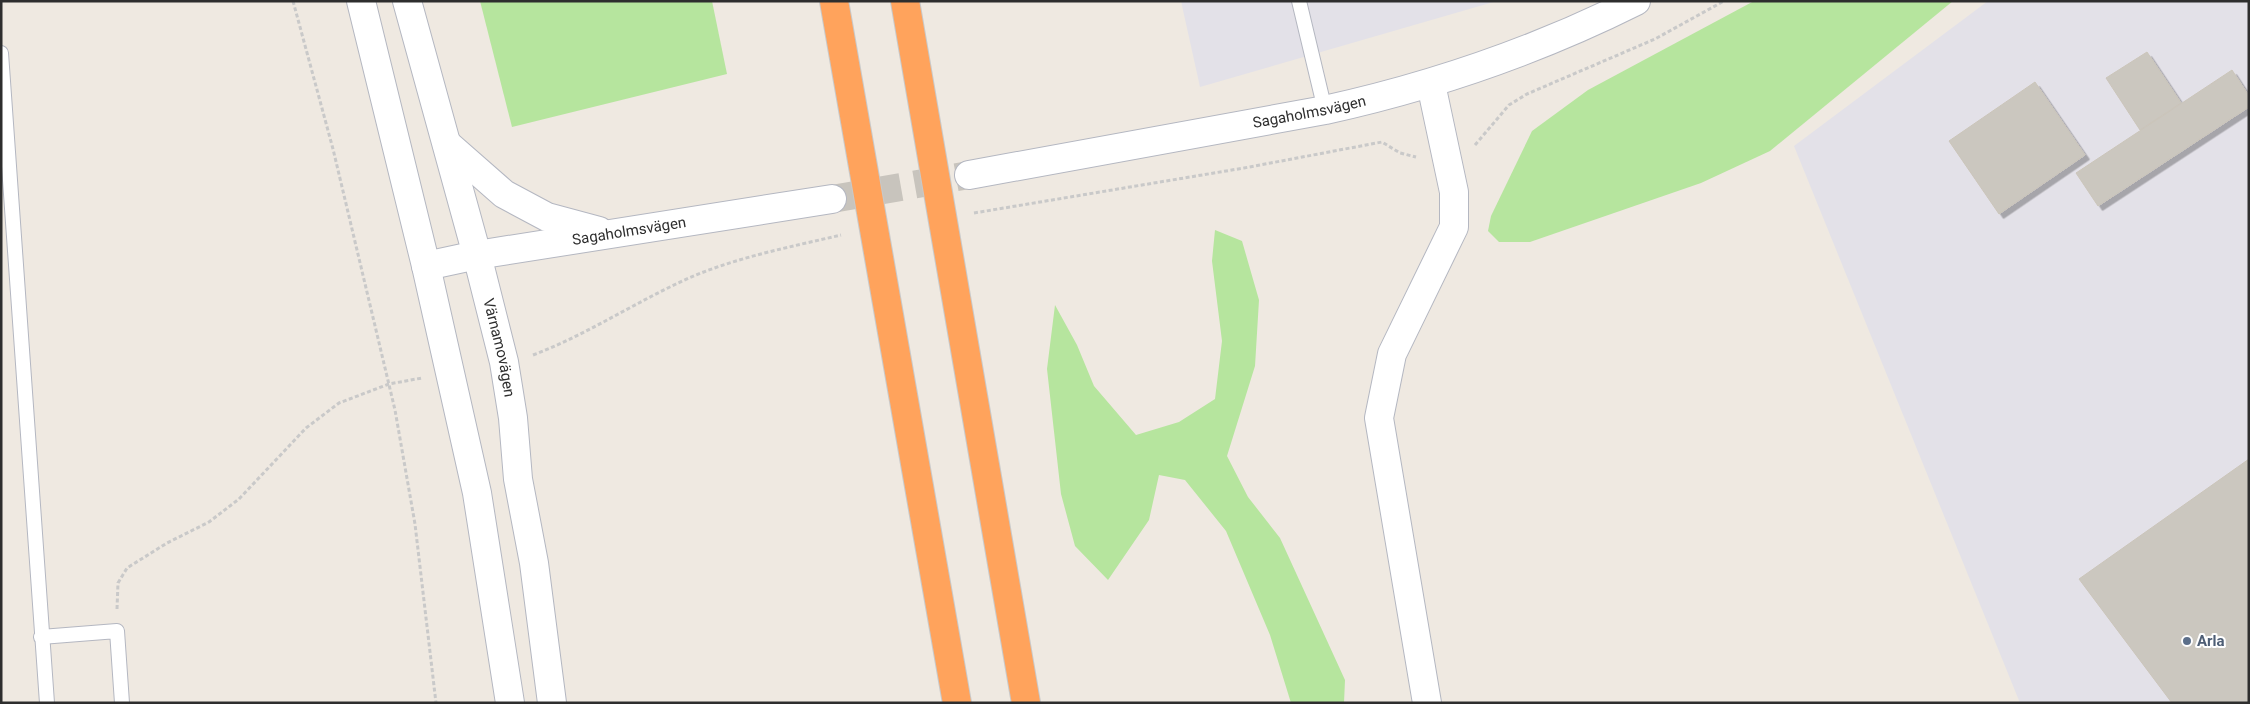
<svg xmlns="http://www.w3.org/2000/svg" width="2250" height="704" viewBox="0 0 2250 704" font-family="Roboto,sans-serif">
  <defs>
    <filter id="shadow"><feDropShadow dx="4.5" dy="4.5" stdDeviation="0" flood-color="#0004"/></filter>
  </defs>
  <rect width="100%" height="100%" fill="#efe9e1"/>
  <g fill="#e3e1e8">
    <path d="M1181,1H1497L1200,87Z"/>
    <path d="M1988,1H2249V703H2020L1794,146Z"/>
  </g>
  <g fill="#b6e59e">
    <path d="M480,1H712L727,74L512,127Z"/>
    <path d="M1754,1H1953L1770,151L1701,183L1530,242H1499L1488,231L1491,216L1532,131L1588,90Z"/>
    <path d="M1215,230L1242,241L1259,300L1255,366L1227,456L1248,497L1280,538L1345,680L1344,703H1291L1270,635L1226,531L1185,480L1159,475L1149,520L1108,580L1075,546L1061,494L1047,369L1055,305L1077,345L1094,386L1136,435L1179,422L1215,399L1222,341L1212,261Z"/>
  </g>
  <g fill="#cbc7bf" stroke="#cbc5ba" filter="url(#shadow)">
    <path d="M2147,52L2181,103L2140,130L2106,78Z"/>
    <path d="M2232,70L2249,96V107L2098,206L2076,173Z"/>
    <path d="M2035,82L2085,155L1999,214L1949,141Z"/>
    <path d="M2249,459V703H2172L2079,579Z"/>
  </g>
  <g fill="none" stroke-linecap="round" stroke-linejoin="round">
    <path stroke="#c8c4bd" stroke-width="28" stroke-dasharray="28 14" stroke-linecap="butt" d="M832,199L969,175"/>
    <defs>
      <g id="service">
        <path d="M1299,1L1325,110"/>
        <path d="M1,53L47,703"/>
        <path d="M41,637L117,631L122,703"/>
      </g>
      <g id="minor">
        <path d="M361,1L426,266L477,493L510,703"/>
        <path d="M426,266L477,255"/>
        <path d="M1427,703L1379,418L1392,354L1454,227V192L1431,84"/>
      </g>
      <g id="tertiary">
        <path id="s1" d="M407,1L477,255L504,362L513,418L518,479L534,563L552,703"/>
        <path d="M447,144L504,194L547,217L599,231"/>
        <path id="s2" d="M969,175L1325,110C1434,86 1536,51 1636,1"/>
        <path id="s3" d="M477,255L832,199"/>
      </g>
      <g id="motorway">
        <path d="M834,1L957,703"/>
        <path d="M905,1L1026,703"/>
      </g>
    </defs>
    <use href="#service" stroke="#b4b7c1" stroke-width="16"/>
    <use href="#minor" stroke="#b4b7c1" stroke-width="30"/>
    <use href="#tertiary" stroke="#b4b7c1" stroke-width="30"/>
    <use href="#motorway" stroke="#c9c9c9" stroke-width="30"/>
    <g stroke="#c9c9c9" stroke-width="3" stroke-dasharray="4 2.5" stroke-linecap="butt">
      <path d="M293,1L333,149L395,410L415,524L436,703"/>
      <path d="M1475,145L1509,105L1527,94L1655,39L1724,1"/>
      <path d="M974,213L1244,168L1382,142L1400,153L1416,157"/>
      <path d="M533,355C583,336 628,307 676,284C727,259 786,248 841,235"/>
      <path d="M117,609L118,583L127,568L167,543L209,522L239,499L306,428L339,403L389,384L422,378"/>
    </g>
    <use href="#service" stroke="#fff" stroke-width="14"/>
    <use href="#minor" stroke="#fff" stroke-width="28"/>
    <use href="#tertiary" stroke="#fff" stroke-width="28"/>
    <use href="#motorway" stroke="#ffa35c" stroke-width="28"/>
  </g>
  <circle fill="#5c6f8a" stroke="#fff" stroke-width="2" cx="2187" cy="641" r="5"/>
  <g text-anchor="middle" stroke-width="4" stroke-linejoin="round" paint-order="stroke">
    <g font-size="15" fill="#2e2e2e" stroke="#fff">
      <text dy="5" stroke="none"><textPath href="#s2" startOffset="346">Sagaholmsvägen</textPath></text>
      <text dy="5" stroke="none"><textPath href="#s3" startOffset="154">Sagaholmsvägen</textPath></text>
      <text dy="5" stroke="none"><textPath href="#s1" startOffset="359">Värnamovägen</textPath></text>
    </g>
    <g font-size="15" font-weight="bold" fill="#4e5e75" stroke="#fff" text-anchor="start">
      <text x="2197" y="646">Arla</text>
    </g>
  </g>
  <rect width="2250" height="704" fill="none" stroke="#2e2e2e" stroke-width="5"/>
</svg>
